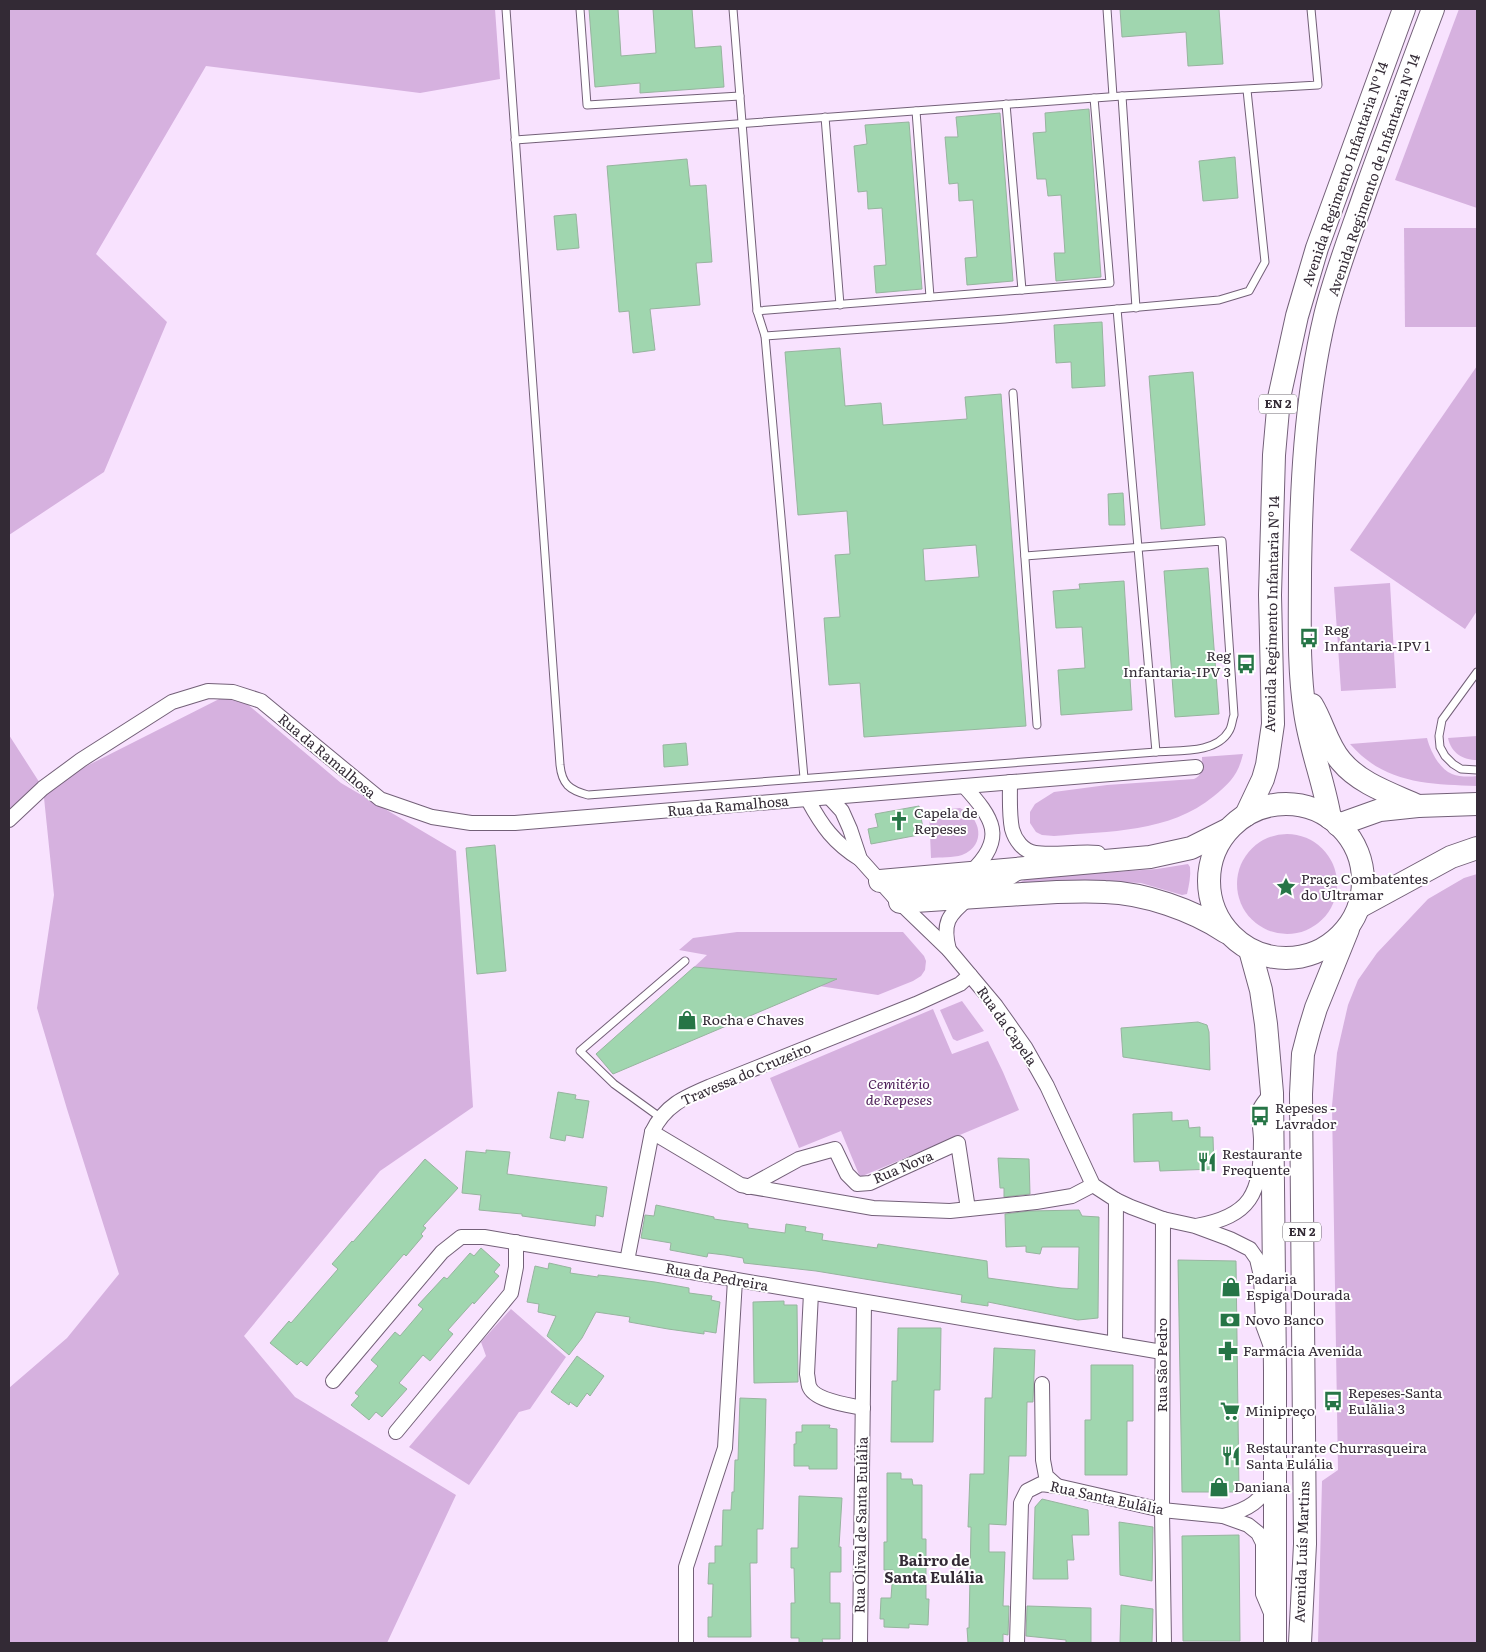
<svg xmlns="http://www.w3.org/2000/svg" width="1486" height="1652" viewBox="0 0 1486 1652" font-family="Literata,serif">
  <rect width="100%" height="100%" fill="#f8e2fe"/>
  <g fill="#d6b1df">
    <path d="M9,9H495L500,79L420,93L206,66L96,254L167,322L104,472L9,535Z"/>
    <path d="M1459,9L1477,10V208L1395,180Z"/>
    <path d="M1404,228H1477V327H1405Z"/>
    <path d="M1477,366V611L1465,629L1350,550Z"/>
    <path d="M1390,583L1396,688L1341,691L1334,587Z"/>
    <path d="M233,692L341,783L456,851L473,1107L380,1171L244,1336L295,1397L456,1495L387,1643H9V1388L67,1338L119,1274L67,1109L37,1008L54,895L43,788L9,823V735L43,788Z"/>
    <path d="M1477,736V760C1463,760 1451,753 1448,738Z"/>
    <path d="M1427,738C1430,750 1439,769 1452,774C1459,777 1470,777 1477,776V786C1428,784 1385,784 1350,744Z"/>
    <path d="M1243,754C1238,775 1230,783 1214,796C1169,833 1109,831 1054,836L1042,835L1036,832L1030,823V812L1035,804L1054,792L1107,785L1194,779C1204,775 1202,766 1202,757Z"/>
    <path d="M960,808C981,817 987,845 962,855C953,858 940,857 931,858L929,811Z"/>
    <circle cx="1287" cy="884" r="50"/>
    <path d="M1188,864L1190,867C1191,876 1189,885 1187,894L1182,895L1141,883L1089,881L1017,884L1028,878L1157,869Z"/>
    <path d="M1477,874V1643H1318L1322,1481L1338,1470L1332,1106L1337,1053L1348,1005L1358,980L1377,953L1428,899L1464,878Z"/>
    <path d="M737,932H903L924,956L926,961L925,970L921,976L913,981L878,995L819,986L835,979L694,967L707,955L679,950L693,938Z"/>
    <path d="M962,1001L984,1031L957,1041L953,1039L940,1010Z"/>
    <path d="M933,1009L952,1054L988,1041L1003,1072L1019,1110L860,1177L841,1131L799,1148L770,1078Z"/>
    <path d="M511,1309L566,1357L530,1409L519,1412L469,1485L409,1447L486,1356L481,1342Z"/>
  </g>
  <g fill="#a0d6af" stroke="#97b49f" fill-rule="evenodd">
    <path d="M589,9H618L621,56L656,53L653,9H692L695,48L721,46L724,87L640,93V83L595,87Z"/>
    <path d="M1120,9H1219L1223,64L1188,66L1186,32L1122,37Z"/>
    <path d="M1089,109L1101,277L1056,281L1054,253H1065L1061,195L1048,196L1046,179H1037L1033,133L1046,132L1045,113Z"/>
    <path d="M1000,113L1013,281L967,285L965,258L977,257L973,200L959,201L958,183L949,184L945,137H958L956,117Z"/>
    <path d="M909,122L922,289L876,293L874,266L886,265L882,208L868,209L867,191L858,192L854,146L867,144L865,125Z"/>
    <path d="M1235,157L1238,198L1203,201L1199,161Z"/>
    <path d="M687,159L690,186L706,185L712,262L696,263L700,305L650,309L655,350L633,353L629,311L619,312L607,166Z"/>
    <path d="M576,214L579,248L557,250L554,216Z"/>
    <path d="M1102,322L1105,386L1072,388L1071,362L1056,363L1054,325Z"/>
    <path d="M840,348L845,406L881,403L883,425L967,419L965,397L1001,394L1026,726L864,737L860,683L829,685L824,618L840,617L835,555L850,554L847,511L798,515L785,352ZM976,545L979,577L925,581L923,549Z"/>
    <path d="M1193,372L1205,525L1161,529L1149,376Z"/>
    <path d="M1123,493L1125,525H1109L1108,494Z"/>
    <path d="M1208,568L1219,714L1175,717L1164,571Z"/>
    <path d="M1124,581L1132,710L1061,715L1058,670L1085,668L1082,627L1056,628L1053,591L1080,589L1079,584Z"/>
    <path d="M686,743L688,765L664,767L663,745Z"/>
    <path d="M919,806L924,834L871,844L868,829L878,827L875,814Z"/>
    <path d="M495,845L506,971L477,974L466,848Z"/>
    <path d="M694,967L837,979L613,1074L596,1054Z"/>
    <path d="M1198,1022L1207,1025L1209,1032L1210,1070L1123,1057L1121,1028Z"/>
    <path d="M558,1092L576,1095L575,1099L589,1101L583,1138L566,1135L565,1141L550,1138Z"/>
    <path d="M1172,1112V1121L1188,1120L1189,1128L1200,1127V1137H1213L1214,1169L1160,1171L1159,1161L1134,1162L1133,1114Z"/>
    <path d="M486,1150L510,1152L507,1174L607,1187L603,1217L596,1215L595,1226L522,1216V1214L479,1210L481,1195L462,1193L466,1151L486,1153Z"/>
    <path d="M998,1158L1029,1159L1030,1194L1004,1197V1188H1000Z"/>
    <path d="M425,1159L458,1188L423,1226L426,1228L421,1234L423,1236L406,1256L404,1254L307,1366L301,1361L297,1365L270,1343L289,1321L291,1323L338,1269L332,1264L352,1241L353,1242Z"/>
    <path d="M656,1205L714,1217V1219L748,1224V1228L785,1233L786,1224L806,1227L805,1231L823,1234L822,1240L877,1248L878,1244L987,1261L988,1278L1061,1288L1078,1289L1079,1247H1042L1040,1254L1026,1252V1246L1006,1247L1005,1214L1030,1211L1079,1210L1082,1216L1099,1217L1098,1318L1078,1320L988,1302V1306L961,1302L962,1295L816,1271L744,1263L743,1258L725,1255L708,1253L707,1257L670,1250L671,1243L641,1238L645,1215L654,1216Z"/>
    <path d="M481,1248L500,1265L494,1272L499,1276L474,1304L473,1302L448,1330L453,1334L430,1361L423,1355L399,1383L407,1389L382,1417L376,1412L369,1420L351,1405L359,1396L355,1393L378,1366L371,1360L395,1332L400,1336L423,1309L418,1305L444,1277L447,1279L470,1253L474,1256Z"/>
    <path d="M1178,1260L1236,1261L1239,1492H1182Z"/>
    <path d="M549,1263L571,1268L570,1273L598,1277V1275L608,1276L655,1282L689,1288V1293L712,1296L711,1300L720,1302L716,1333L704,1331V1334L668,1329L629,1322L630,1317L596,1312L582,1338L569,1355L547,1336L556,1316L538,1312L539,1304L527,1302L535,1266L548,1269Z"/>
    <path d="M784,1301V1305H797L798,1382L754,1383L753,1302Z"/>
    <path d="M898,1328H941L940,1390H934L933,1442H891L892,1381H897Z"/>
    <path d="M994,1348L1035,1350L1033,1402H1027L1026,1456H1009L1006,1525L989,1524V1552H1005L1003,1606H1009L1008,1635L1003,1634V1643H968L967,1628H969L971,1527H968L970,1474H984L985,1398H992Z"/>
    <path d="M577,1356L604,1376L590,1396L587,1393L577,1407L570,1402L569,1405L551,1392Z"/>
    <path d="M1091,1365H1133V1421H1127V1475H1085V1420H1091Z"/>
    <path d="M740,1398L766,1399L763,1529H757V1563H750L751,1637H708V1617H712L713,1584H708L709,1563H715V1546H722L723,1510H731L732,1492H734L735,1460H738Z"/>
    <path d="M802,1425H830L829,1428L837,1429V1469H809V1466H794V1444H796V1432H802Z"/>
    <path d="M887,1473H901V1479H912L913,1485H922V1539H926V1599H929L928,1625L909,1624V1628L884,1627V1619H880L881,1598H891L893,1570H884V1542H887Z"/>
    <path d="M799,1496L842,1498L839,1547H841V1572H830V1603H840V1639H822L823,1643H799V1638H791V1603H795L794,1568H791V1548H798Z"/>
    <path d="M1042,1499L1088,1510L1089,1535H1072L1074,1560H1067L1068,1579H1033L1035,1507Z"/>
    <path d="M1119,1522L1153,1527L1152,1581L1120,1575Z"/>
    <path d="M1239,1535L1240,1641H1183L1182,1536Z"/>
    <path d="M1121,1605L1153,1609L1152,1643H1120Z"/>
    <path d="M1027,1606L1091,1608V1643H1066V1640L1026,1636Z"/>
  </g>
  <g fill="none" stroke-linecap="round" stroke-linejoin="round">
    <defs>
      <g id="lane">
        <path d="M506,9L560,765C562,784 569,790 588,795L1156,752C1178,750 1216,754 1229,731C1232,727 1232,720 1234,715L1222,541L1025,556"/>
        <path d="M580,9L587,105L740,96"/>
        <path d="M733,9L757,311L765,336L804,778"/>
        <path d="M1107,9L1113,96"/>
        <path d="M1122,96L1136,308"/>
        <path d="M1006,104L1022,290"/>
        <path d="M916,111L930,297"/>
        <path d="M825,117L840,305"/>
        <path d="M515,140L1122,96L1318,85L1311,9"/>
        <path d="M1117,309L1156,752"/>
        <path d="M757,311L1110,283L1094,98"/>
        <path d="M765,336L1005,319L1219,300L1249,291L1265,262L1247,90"/>
        <path d="M1013,393L1037,725"/>
        <path d="M1477,672L1442,720L1439,736L1440,747L1445,756L1453,764L1461,769L1477,770"/>
        <path d="M661,1118L614,1084L580,1051L685,961"/>
      </g>
      <g id="street">
        <path d="M1010,782C1010,797 1009,814 1012,829C1015,840 1023,851 1035,853C1053,856 1078,851 1098,853"/>
        <path d="M964,786C993,818 1007,838 971,872"/>
        <path d="M830,798L842,811L850,829L860,859L894,897L949,950L996,1006L1025,1047L1047,1086L1093,1185L1116,1200L1131,1207L1163,1219L1195,1226L1230,1239L1250,1249L1257,1259L1261,1276L1263,1325L1270,1344"/>
        <path d="M808,800C822,826 834,843 860,859"/>
        <path d="M9,820L43,788L81,760L172,702L208,691L233,692L261,701L380,799L432,817L471,823H515L1196,767"/>
        <path d="M894,897L904,890L1003,882L1019,872"/>
        <path d="M949,950C942,923 948,915 969,898"/>
        <path d="M652,1132L741,1185L873,1208L950,1211L1036,1202L1072,1196L1093,1185"/>
        <path d="M748,1187L799,1159L835,1149L847,1174L857,1184L870,1183L958,1143L968,1209"/>
        <path d="M1163,1219L1162,1510L1164,1643"/>
        <path d="M1196,1226C1251,1216 1261,1194 1261,1140C1261,1132 1258,1116 1260,1109C1262,1104 1268,1098 1271,1093"/>
        <path d="M627,1261L652,1132C665,1105 685,1097 711,1086L916,1004L960,984L970,975"/>
        <path d="M811,1293L807,1374C808,1378 808,1383 809,1386C814,1401 849,1405 863,1408"/>
        <path d="M1115,1344L1116,1200"/>
        <path d="M333,1381L442,1252L461,1237H484L1162,1352"/>
        <path d="M1042,1384L1043,1460L1046,1476L1057,1486"/>
        <path d="M396,1432L511,1293L516,1267V1242"/>
        <path d="M1223,1516C1249,1510 1261,1501 1274,1478"/>
        <path d="M686,1643V1567L725,1448L735,1280"/>
        <path d="M860,1643L864,1302"/>
        <path d="M1017,1643L1021,1503L1027,1491L1041,1484L1057,1486L1162,1510L1223,1516L1248,1525L1258,1533L1263,1543V1594L1271,1613"/>
      </g>
      <g id="primary">
        <path d="M1312,705C1323,723 1327,745 1341,761C1360,784 1392,794 1418,806"/>
        <circle cx="1286" cy="881" r="77"/>
        <path d="M1246,815L1263,779L1267,765L1273,724L1270,595L1274,455L1279,398L1297,316L1317,248L1404,9"/>
        <path d="M1330,818C1324,782 1310,748 1305,712C1298,667 1300,620 1300,574C1301,489 1305,400 1325,316C1335,274 1351,234 1365,193C1387,131 1410,70 1433,9"/>
        <path d="M1338,825L1380,810L1418,806L1477,804"/>
        <path d="M880,881L1150,857L1191,848L1227,830"/>
        <path d="M900,902C935,900 971,897 1006,895C1039,893 1072,890 1105,892C1144,893 1193,910 1226,932"/>
        <path d="M1359,907L1451,857L1477,848"/>
        <path d="M1250,950L1261,990L1266,1024L1272,1093L1275,1371V1643"/>
        <path d="M1300,1643L1305,1544L1301,1094L1303,1054L1309,1031L1316,1008L1348,929"/>
      </g>
    </defs>
    <use href="#lane" stroke="#736078" stroke-width="9"/>
    <use href="#street" stroke="#736078" stroke-width="16"/>
    <use href="#primary" stroke="#736078" stroke-width="24"/>
    <use href="#lane" stroke="#fff" stroke-width="7"/>
    <use href="#street" stroke="#fff" stroke-width="14"/>
    <use href="#primary" stroke="#fff" stroke-width="22"/>
  </g>
  <defs>
    <symbol id="bus-bare" viewBox="-9 -9 18 18"><path d="M-5-6H5V4H4V6H2V4H-2V6H-4V4H-5ZM-3.5-4V0h7V-4ZM-3.5 1.2v1.5H-2V1.2ZM2 1.2v1.5H3.5V1.2Z" fill="#267546" stroke="#fff" stroke-width="2.5" paint-order="stroke"/></symbol>
    <symbol id="church-bare" viewBox="-9 -9 18 18"><path d="M-1.2-6h2.4v3.5h3.3v2.4h-3.3V6h-2.4V-.1h-3.3v-2.4h3.3Z" fill="#267546" stroke="#fff" stroke-width="2.5" paint-order="stroke"/></symbol>
    <symbol id="sight-bare" viewBox="-9 -9 18 18"><path d="M0-6L1.8-2.2L6-1.7L2.9 1.2L3.7 5.4L0 3.3L-3.7 5.4L-2.9 1.2L-6-1.7L-1.8-2.2Z" fill="#267546" stroke="#fff" stroke-width="2.5" paint-order="stroke"/></symbol>
    <symbol id="shop-bare" viewBox="-9 -9 18 18"><path d="M-5-2.5h2.3a2.7 3.5 0 0 1 5.4 0H5L5.5 6h-11ZM-1.5-2.5h3a1.5 2.3 0 0 0-3 0Z" fill="#267546" stroke="#fff" stroke-width="2.5" paint-order="stroke"/></symbol>
    <symbol id="restaurant-bare" viewBox="-9 -9 18 18"><path d="M-5-6h1v4h1v-4h1v4h1v-4h1v5L-1.5 .5V6h-2V.5L-5-1ZM5-6V6H3V1.5H1.5Q1.5-4 5-6Z" fill="#267546" stroke="#fff" stroke-width="2.5" paint-order="stroke"/></symbol>
    <symbol id="bank-bare" viewBox="-9 -9 18 18"><path d="M-6-4H6V4H-6ZM0-2.3a2.3 2.3 0 1 0 0 4.6a2.3 2.3 0 1 0 0-4.6Z" fill="#267546" stroke="#fff" stroke-width="2.5" paint-order="stroke"/></symbol>
    <symbol id="pharmacy-bare" viewBox="-9 -9 18 18"><path d="M-2-6h4v4h4v4h-4v4h-4v-4h-4v-4h4Z" fill="#267546" stroke="#fff" stroke-width="2.5" paint-order="stroke"/></symbol>
    <symbol id="supermarket-bare" viewBox="-9 -9 18 18"><path d="M-6-5.5h2.5l.6 2H6L4.5 2H-2.5L-4.4-4H-6ZM-1.5 3.2a1.3 1.3 0 1 0 .1 0ZM3 3.2a1.3 1.3 0 1 0 .1 0Z" fill="#267546" stroke="#fff" stroke-width="2.5" paint-order="stroke"/></symbol>
  </defs>
  <g fill-rule="evenodd">
    <use href="#bus-bare" x="1295" y="624" width="28" height="28"/>
    <use href="#bus-bare" x="1232" y="650" width="28" height="28"/>
    <use href="#church-bare" x="885" y="807" width="28" height="28"/>
    <use href="#sight-bare" x="1272" y="873" width="28" height="28"/>
    <use href="#shop-bare" x="673" y="1006" width="28" height="28"/>
    <use href="#bus-bare" x="1246" y="1102" width="28" height="28"/>
    <use href="#restaurant-bare" x="1193" y="1148" width="28" height="28"/>
    <use href="#shop-bare" x="1217" y="1273" width="28" height="28"/>
    <use href="#bank-bare" x="1216" y="1306" width="28" height="28"/>
    <use href="#pharmacy-bare" x="1214" y="1337" width="28" height="28"/>
    <use href="#bus-bare" x="1319" y="1387" width="28" height="28"/>
    <use href="#supermarket-bare" x="1216" y="1397" width="28" height="28"/>
    <use href="#restaurant-bare" x="1217" y="1442" width="28" height="28"/>
    <use href="#shop-bare" x="1205" y="1473" width="28" height="28"/>
  </g>
  <g text-anchor="middle" stroke-width="4" stroke-linejoin="round" paint-order="stroke">
    <g fill="#fff" stroke="#706a72" stroke-width="1">
      <rect x="1259" y="394.5" width="38" height="19" rx="4"/>
      <rect x="1283" y="1222.5" width="38" height="19" rx="4"/>
    </g>
    <g font-size="12" font-weight="bold" fill="#332a35">
      <text x="1278" y="408">EN 2</text>
      <text x="1302" y="1236">EN 2</text>
    </g>
    <g font-size="14" fill="#332a35" stroke="#fff">
      <text transform="translate(1345 174) rotate(-71)" y="5">Avenida Regimento Infantaria Nº 14</text>
      <text transform="translate(1374 175) rotate(-71)" y="5">Avenida Regimento de Infantaria Nº 14</text>
      <text transform="translate(1272 614) rotate(-89)" y="5">Avenida Regimento Infantaria Nº 14</text>
      <text transform="translate(327 756) rotate(40)" y="5">Rua da Ramalhosa</text>
      <text transform="translate(728 806) rotate(-5)" y="5">Rua da Ramalhosa</text>
      <text transform="translate(1007 1026) rotate(55)" y="5">Rua da Capela</text>
      <text transform="translate(746 1074) rotate(-23)" y="5">Travessa do Cruzeiro</text>
      <text transform="translate(903 1167) rotate(-23)" y="5">Rua Nova</text>
      <text transform="translate(717 1277) rotate(10)" y="5">Rua da Pedreira</text>
      <text transform="translate(1162 1365) rotate(-90)" y="5">Rua São Pedro</text>
      <text transform="translate(1107 1498) rotate(12)" y="5">Rua Santa Eulália</text>
      <text transform="translate(861 1525) rotate(-89)" y="5">Rua Olival de Santa Eulália</text>
      <text transform="translate(1302 1552) rotate(-88)" y="5">Avenida Luís Martins</text>
    </g>
    <g font-size="14" fill="#332a35" stroke="#fff" text-anchor="start">
      <text x="1324" y="635">Reg<tspan x="1324" dy="16">Infantaria-IPV 1</tspan></text>
      <text x="1231" y="661" text-anchor="end">Reg<tspan x="1231" dy="16">Infantaria-IPV 3</tspan></text>
      <text x="914" y="818">Capela de<tspan x="914" dy="16">Repeses</tspan></text>
      <text x="1301" y="884">Praça Combatentes<tspan x="1301" dy="16">do Ultramar</tspan></text>
      <text x="702" y="1025">Rocha e Chaves</text>
      <text x="1275" y="1113">Repeses -<tspan x="1275" dy="16">Lavrador</tspan></text>
      <text x="1222" y="1159">Restaurante<tspan x="1222" dy="16">Frequente</tspan></text>
      <text x="1246" y="1284">Padaria<tspan x="1246" dy="16">Espiga Dourada</tspan></text>
      <text x="1245" y="1325">Novo Banco</text>
      <text x="1243" y="1356">Farmácia Avenida</text>
      <text x="1348" y="1398">Repeses-Santa<tspan x="1348" dy="16">Eulãlia 3</tspan></text>
      <text x="1245" y="1416">Minipreço</text>
      <text x="1246" y="1453">Restaurante Churrasqueira<tspan x="1246" dy="16">Santa Eulália</tspan></text>
      <text x="1234" y="1492">Daniana</text>
    </g>
    <g font-size="14" font-style="italic" fill="#4e2059" stroke="#fff">
      <text x="899" y="1089">Cemitério<tspan x="899" dy="16">de Repeses</tspan></text>
    </g>
    <g font-size="15" font-weight="bold" fill="#332a35" stroke="#fff">
      <text x="934" y="1566">Bairro de<tspan x="934" dy="17">Santa Eulália</tspan></text>
    </g>
  </g>
  <rect width="1486" height="1652" fill="none" stroke="#332a35" stroke-width="20"/>
</svg>
